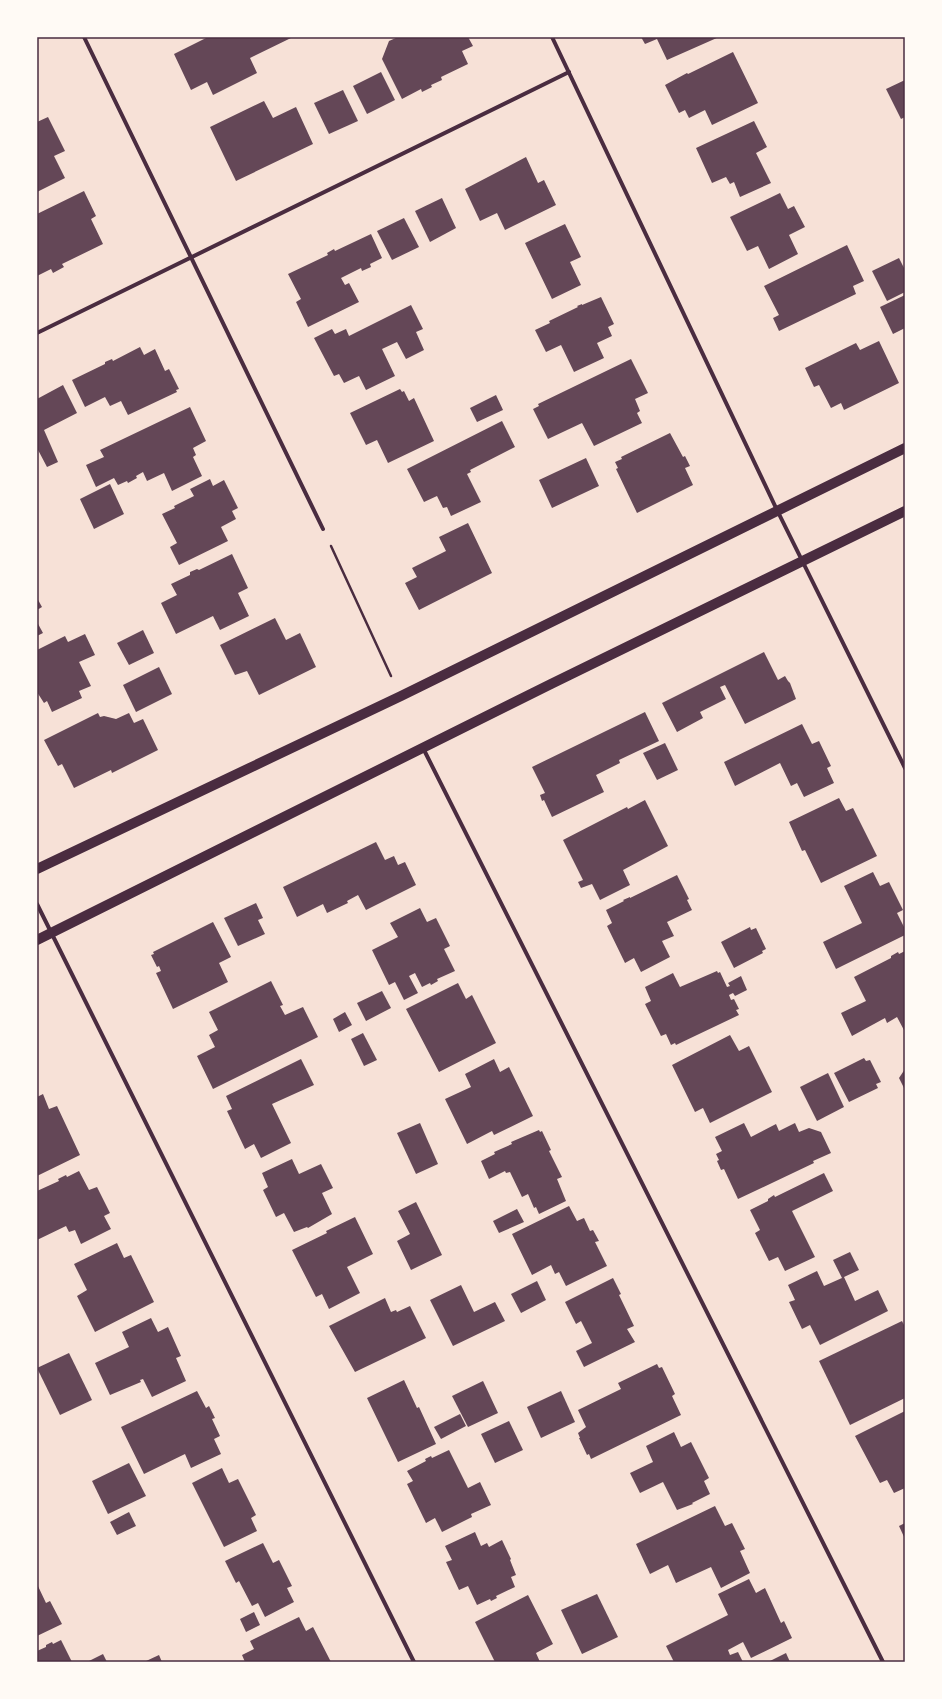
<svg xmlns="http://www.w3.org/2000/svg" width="942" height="1699" viewBox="0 0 942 1699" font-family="'IBM Plex Serif',serif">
  <rect width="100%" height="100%" fill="#f7e1d7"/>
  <g fill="#644757">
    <path d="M208,37H293L250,58L257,73L213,95L207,82L191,90L174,54Z"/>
    <path d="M398,37H468L473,46L462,51L468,64L441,77L442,80L431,85L432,87L422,92L421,89L402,99L382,59L389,41Z"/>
    <path d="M641,37H719L667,60L657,39L645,44Z"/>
    <path d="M733,52L758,103L712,125L705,110L689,118L685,110L679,113L665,85L687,73L688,74Z"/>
    <path d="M381,72L395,100L367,114L353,86Z"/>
    <path d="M905,80V117L901,119L886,89Z"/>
    <path d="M343,90L358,121L329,134L314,103Z"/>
    <path d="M264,101L273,118L296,107L313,144L236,181L210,127Z"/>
    <path d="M48,117L65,151L54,156L65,178L37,192V122Z"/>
    <path d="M754,121L767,147L756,153L771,183L740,197L734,182L730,184L726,177L712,183L696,148Z"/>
    <path d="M526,157L538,183L544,180L556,205L505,230L497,213L480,221L465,189Z"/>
    <path d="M84,191L96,216L91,219L103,244L62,264L64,267L53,273L51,269L37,276V214Z"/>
    <path d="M780,193L788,209L794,206L805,227L789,235L798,254L769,269L758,246L747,251L730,217Z"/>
    <path d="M442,198L456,228L430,242L415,211Z"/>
    <path d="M404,218L419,247L392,260L377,231Z"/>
    <path d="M565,224L581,257L570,262L581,285L552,299L525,243Z"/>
    <path d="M371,234L382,258L370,264L371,267L362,271L361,268L341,278L345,285L349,283L359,302L308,327L296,302L301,299L288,274L328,255L327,253L334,249L335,251Z"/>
    <path d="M847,245L864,281L853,286L856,294L779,331L773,318L779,315L764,286Z"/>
    <path d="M899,258L905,270V292L887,301L872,271Z"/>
    <path d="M905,295V328L893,334L880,307Z"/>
    <path d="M601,297L614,324L608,327L612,336L597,343L604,358L574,372L561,345L546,352L535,330L550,323L549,321L578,307L577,306L582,304V305Z"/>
    <path d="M411,305L423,329L416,332L424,350L406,359L397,342L382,349L395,376L366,390L359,376L344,383L339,374L334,376L314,338L332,329L335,334L346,329L349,336Z"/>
    <path d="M879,341L899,383L844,410L841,403L831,408L819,385L814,387L805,368L856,343L860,350Z"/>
    <path d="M140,347L144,355L155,349L165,371L169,369L179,389L176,390L177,392L128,415L121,401L110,406L105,397L85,407L72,380L105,364V362L112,359L113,361Z"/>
    <path d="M631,359L648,393L635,399L640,411L637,413L642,423L594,446L582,423L548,439L533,409L539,406L538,404Z"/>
    <path d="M63,385L77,413L44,430L58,462L47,467L37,448V399Z"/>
    <path d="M400,389L402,392L404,391L409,401L414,398L434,441L388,463L377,440L366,445L350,413Z"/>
    <path d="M496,395L503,410L477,422L470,408Z"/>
    <path d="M190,407L206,441L193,448L196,455L193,457L202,476L172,491L164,473L147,481L143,472L136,476L137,478L128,483L127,481L118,485L114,478L96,487L86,465L104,457L100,450Z"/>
    <path d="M502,421L515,447L470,470L471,472L467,474L481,502L451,516L447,507L443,508L437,496L424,502L407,469Z"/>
    <path d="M670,433L683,457L685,456L690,466L685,468L693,485L637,513L616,469L618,468L615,462L622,459L621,457Z"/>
    <path d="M586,458L599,486L552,508L539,480Z"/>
    <path d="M210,479L213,486L224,480L238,508L232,511L236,519L221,527L228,541L179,565L170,547L177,543L162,514L175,508L174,506L194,496L190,489Z"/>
    <path d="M110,484L124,514L94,529L80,499Z"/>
    <path d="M468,523L492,573L419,610L405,583L417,577L412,568L446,551L439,537Z"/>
    <path d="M232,554L248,588L238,593L249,616L220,630L213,616L176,634L161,603L177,595L171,584L190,575V572L197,569L199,570Z"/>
    <path d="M37,598L42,607L37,610Z"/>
    <path d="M275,618L286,640L300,633L316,667L259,695L247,671L235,675L220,645Z"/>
    <path d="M37,622L43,633L37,636Z"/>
    <path d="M143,630L154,653L129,665L117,643Z"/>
    <path d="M85,634L95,655L79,662L91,686L79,691L82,698L52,712L47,701L44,703L37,692V650L65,636L68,642Z"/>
    <path d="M764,652L778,680L785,676L788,681L790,683L796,699L745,724L725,685L720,687L726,699L700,712L703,718L677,732L662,703Z"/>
    <path d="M159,667L172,694L136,712L123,685Z"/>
    <path d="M645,712L659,741L619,760L620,763L596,775L604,792L552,817L544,800L542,801L540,795L545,793L532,767Z"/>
    <path d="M98,713L100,717L104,716L116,719L129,713L134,723L143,719L158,750L112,773L111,770L74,788L62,764L58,766L44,740Z"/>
    <path d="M802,724L812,744L819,741L831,766L827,768L834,783L804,797L797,783L791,786L780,763L735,786L724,762Z"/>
    <path d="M665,743L678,770L657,780L643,753Z"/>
    <path d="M839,798L846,811L853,808L877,856L821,883L805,850L802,851L789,822Z"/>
    <path d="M645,800L668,846L623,870L630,885L600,900L592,884L581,888L578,882L583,880L563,840L627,807L628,809Z"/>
    <path d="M376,842L385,860L394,856L398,865L405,862L416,885L366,910L358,895L347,901L348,903L327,913L323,904L297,917L283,887Z"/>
    <path d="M873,872L880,886L889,882L903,910L897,913L905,929V935L836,969L823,942L862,923L844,886Z"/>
    <path d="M677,875L689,899L687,900L692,910L667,922L674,936L662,941L670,957L641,972L634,958L625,963L607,926L612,923L606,910L624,901L623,900L630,897V898Z"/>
    <path d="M256,903L263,918L258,920L265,934L238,946L224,918Z"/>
    <path d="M420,908L427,922L436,918L450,946L444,949L455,971L437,979L438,981L431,985L430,983L422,987L415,973L409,976L418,993L404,1000L395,982L389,985L372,950L398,937L390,923Z"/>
    <path d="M213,922L231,957L219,963L228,982L173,1009L156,973L161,971L159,966L157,967L151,955L154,954L153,952Z"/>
    <path d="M750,927L751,930L756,928L766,949L762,951L763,953L734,968L721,942Z"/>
    <path d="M905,951V1032L897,1017L887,1023L885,1018L852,1036L841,1013L866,1001L854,977L891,958V956L898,952L899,954Z"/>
    <path d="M717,971L718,973L720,972L727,987L730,986L728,983L741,976L747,990L735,996L733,993L729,995L731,1000L734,999L739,1009L736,1010L739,1015L676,1045L675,1043L671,1045L666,1034L661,1036L645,1004L651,1001L645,987L673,973L680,987Z"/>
    <path d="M271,981L283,1005L280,1006L285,1015L303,1007L318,1037L213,1089L197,1056L215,1047L209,1035L218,1030L209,1012Z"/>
    <path d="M458,983L466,999L472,995L496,1043L439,1072L406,1009Z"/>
    <path d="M382,991L391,1008L366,1021L357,1003Z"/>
    <path d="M345,1012L352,1025L339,1032L333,1019Z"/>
    <path d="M363,1033L377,1060L364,1066L351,1039Z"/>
    <path d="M730,1035L739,1051L749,1046L772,1092L710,1123L703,1108L695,1112L672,1065Z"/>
    <path d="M864,1058L866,1061L870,1060L881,1082L876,1084L878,1088L849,1102L834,1073Z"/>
    <path d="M301,1059L314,1085L272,1104L291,1143L261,1158L254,1144L245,1149L227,1111L232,1109L226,1096Z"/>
    <path d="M494,1059L500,1072L509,1067L533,1116L494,1135L492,1131L467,1144L445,1099L471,1087L465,1074Z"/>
    <path d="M905,1069V1090L899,1078Z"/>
    <path d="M828,1073L844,1107L817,1121L800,1087Z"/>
    <path d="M43,1094L49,1109L57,1106L80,1155L37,1176V1097Z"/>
    <path d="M420,1123L438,1164L416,1174L397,1133Z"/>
    <path d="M744,1123L751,1137L776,1124L779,1131L795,1123L799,1132L809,1128L821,1132L831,1153L813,1161L814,1163L738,1199L724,1169L721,1170L717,1161L719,1160L716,1154L722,1151L715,1137Z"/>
    <path d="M539,1130L540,1132L542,1131L551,1150L549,1151L562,1177L557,1179L566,1201L539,1214L536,1207L534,1208L528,1194L522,1197L510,1172L506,1173L505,1171L489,1179L481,1161L495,1154L494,1152L512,1144L511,1142Z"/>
    <path d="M292,1159L299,1174L321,1164L333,1188L322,1193L332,1214L308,1228L307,1227L294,1232L284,1213L276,1217L263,1190L268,1187L262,1173Z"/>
    <path d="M79,1171L89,1190L97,1187L110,1213L104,1216L111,1229L81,1244L75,1230L69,1232L66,1226L37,1240V1191L59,1181L58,1179L66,1175L67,1177Z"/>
    <path d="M824,1173L833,1191L792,1211L815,1257L785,1271L778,1257L769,1261L755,1233L760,1230L750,1210L768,1201V1199L774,1195L775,1197Z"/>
    <path d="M416,1202L442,1255L411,1270L397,1241L410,1234L398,1211Z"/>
    <path d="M569,1206L577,1221L584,1218L590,1231L593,1230L599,1241L595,1242L607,1266L566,1286L559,1272L555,1274L551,1265L532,1275L512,1234Z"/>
    <path d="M517,1209L524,1222L499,1233L493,1221Z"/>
    <path d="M355,1217L373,1254L347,1267L360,1293L329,1309L322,1294L316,1297L292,1250L327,1233L326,1231Z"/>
    <path d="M117,1243L124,1258L131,1255L154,1302L95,1332L77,1296L87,1290L74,1264Z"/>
    <path d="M850,1252L859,1270L844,1277L855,1301L878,1290L888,1311L820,1345L810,1325L802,1329L789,1302L795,1300L788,1285L817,1271L824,1286L842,1278L833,1260Z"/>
    <path d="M613,1278L621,1294L619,1295L634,1326L627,1329L635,1342L584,1367L576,1351L592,1343L581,1321L576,1324L565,1302Z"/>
    <path d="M537,1281L546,1300L521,1313L511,1294Z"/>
    <path d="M461,1285L474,1312L495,1302L505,1321L453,1346L430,1300Z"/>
    <path d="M385,1298L391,1312L396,1310L397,1312L410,1306L426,1338L355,1372L329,1326Z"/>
    <path d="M151,1318L158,1332L168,1327L181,1356L176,1358L186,1381L152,1397L143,1379L140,1380L141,1382L110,1395L95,1363L129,1347L122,1332Z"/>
    <path d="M902,1321L905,1327V1398L850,1425L819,1361Z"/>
    <path d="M69,1353L92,1400L60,1415L37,1368Z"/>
    <path d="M657,1364L659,1368L662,1367L675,1394L672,1396L681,1415L591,1459L589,1454L587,1455L579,1438H580L578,1433L586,1427L578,1410L621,1389L618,1383Z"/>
    <path d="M404,1380L417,1408L419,1407L436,1444L398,1462L367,1398Z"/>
    <path d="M483,1381L498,1413L468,1427L452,1396Z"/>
    <path d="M197,1391L206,1408L209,1406L215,1418L212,1419L220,1436L214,1439L221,1454L191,1468L185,1454L144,1474L121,1427Z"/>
    <path d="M561,1391L575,1422L541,1438L527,1407Z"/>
    <path d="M905,1411V1488L894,1493L887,1480L880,1483L855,1436Z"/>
    <path d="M460,1414L466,1426L441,1439L434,1427Z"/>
    <path d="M509,1421L523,1450L495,1463L481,1434Z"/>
    <path d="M674,1432L681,1447L691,1442L709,1478L704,1481L710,1494L692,1503L693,1504L677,1510L663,1482L640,1493L630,1473L653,1462L646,1446Z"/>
    <path d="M449,1450L468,1488L480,1482L491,1505L471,1514L472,1517L442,1532L435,1518L426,1523L407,1484L413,1481L407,1471L426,1461L425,1459L431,1456L432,1458Z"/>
    <path d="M129,1463L146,1496L108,1514L92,1481Z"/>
    <path d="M222,1468L229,1483L238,1479L256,1515L251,1518L257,1531L224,1547L192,1483Z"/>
    <path d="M715,1506L725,1526L732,1523L745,1549L740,1551L750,1573L721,1588L711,1567L676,1583L668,1565L650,1574L636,1544Z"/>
    <path d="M129,1512L136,1526L117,1535L110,1522Z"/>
    <path d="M905,1523V1539L899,1526Z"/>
    <path d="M475,1532L481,1546L487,1543L489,1547L502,1540L511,1559L510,1560L516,1575L511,1577L515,1587L496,1596L497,1598L491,1601L490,1599L477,1605L468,1586L459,1590L446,1562L452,1560L445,1546Z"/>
    <path d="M263,1543L273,1563L279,1560L292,1586L287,1588L294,1602L265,1617L258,1603L252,1606L239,1581L236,1583L225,1561Z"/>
    <path d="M749,1579L756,1593L765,1588L781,1623L784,1621L792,1638L751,1658L743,1642L728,1650L730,1655L738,1652L743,1662H674L666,1646L728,1615L718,1594Z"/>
    <path d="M37,1584L46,1603L50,1601L62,1624L37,1636Z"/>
    <path d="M597,1594L618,1637L582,1654L561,1610Z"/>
    <path d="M528,1595L553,1644L536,1653L540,1662H495L475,1622Z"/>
    <path d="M254,1612L260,1625L246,1632L240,1619Z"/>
    <path d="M299,1617L306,1631L313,1627L331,1662H245L242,1655L254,1649L250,1641Z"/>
    <path d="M61,1640L72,1662H37V1651L46,1647V1645L52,1642L53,1644Z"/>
    <path d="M786,1653L790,1662H768Z"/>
    <path d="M103,1654L107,1662H87Z"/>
    <path d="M159,1655L162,1662H144Z"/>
  </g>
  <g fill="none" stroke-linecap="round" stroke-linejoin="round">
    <path stroke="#4a2c40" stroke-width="2.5" d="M331,546L391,676"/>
    <g stroke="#4a2c40" stroke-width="4">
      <path d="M84,37L323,529"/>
      <path d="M552,37L777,510L905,768"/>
      <path d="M37,333L569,72"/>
      <path d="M423,748L883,1662"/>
      <path d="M37,904L414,1662"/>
    </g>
    <g stroke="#4a2c40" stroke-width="10">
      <path d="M37,869L401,696L905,448"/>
      <path d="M37,940L551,684L905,511"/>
    </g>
  </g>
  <rect width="942" height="1699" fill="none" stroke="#fffaf5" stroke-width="76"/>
  <rect x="38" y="38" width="866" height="1623" fill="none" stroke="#4a2c40" stroke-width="1.5"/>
</svg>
